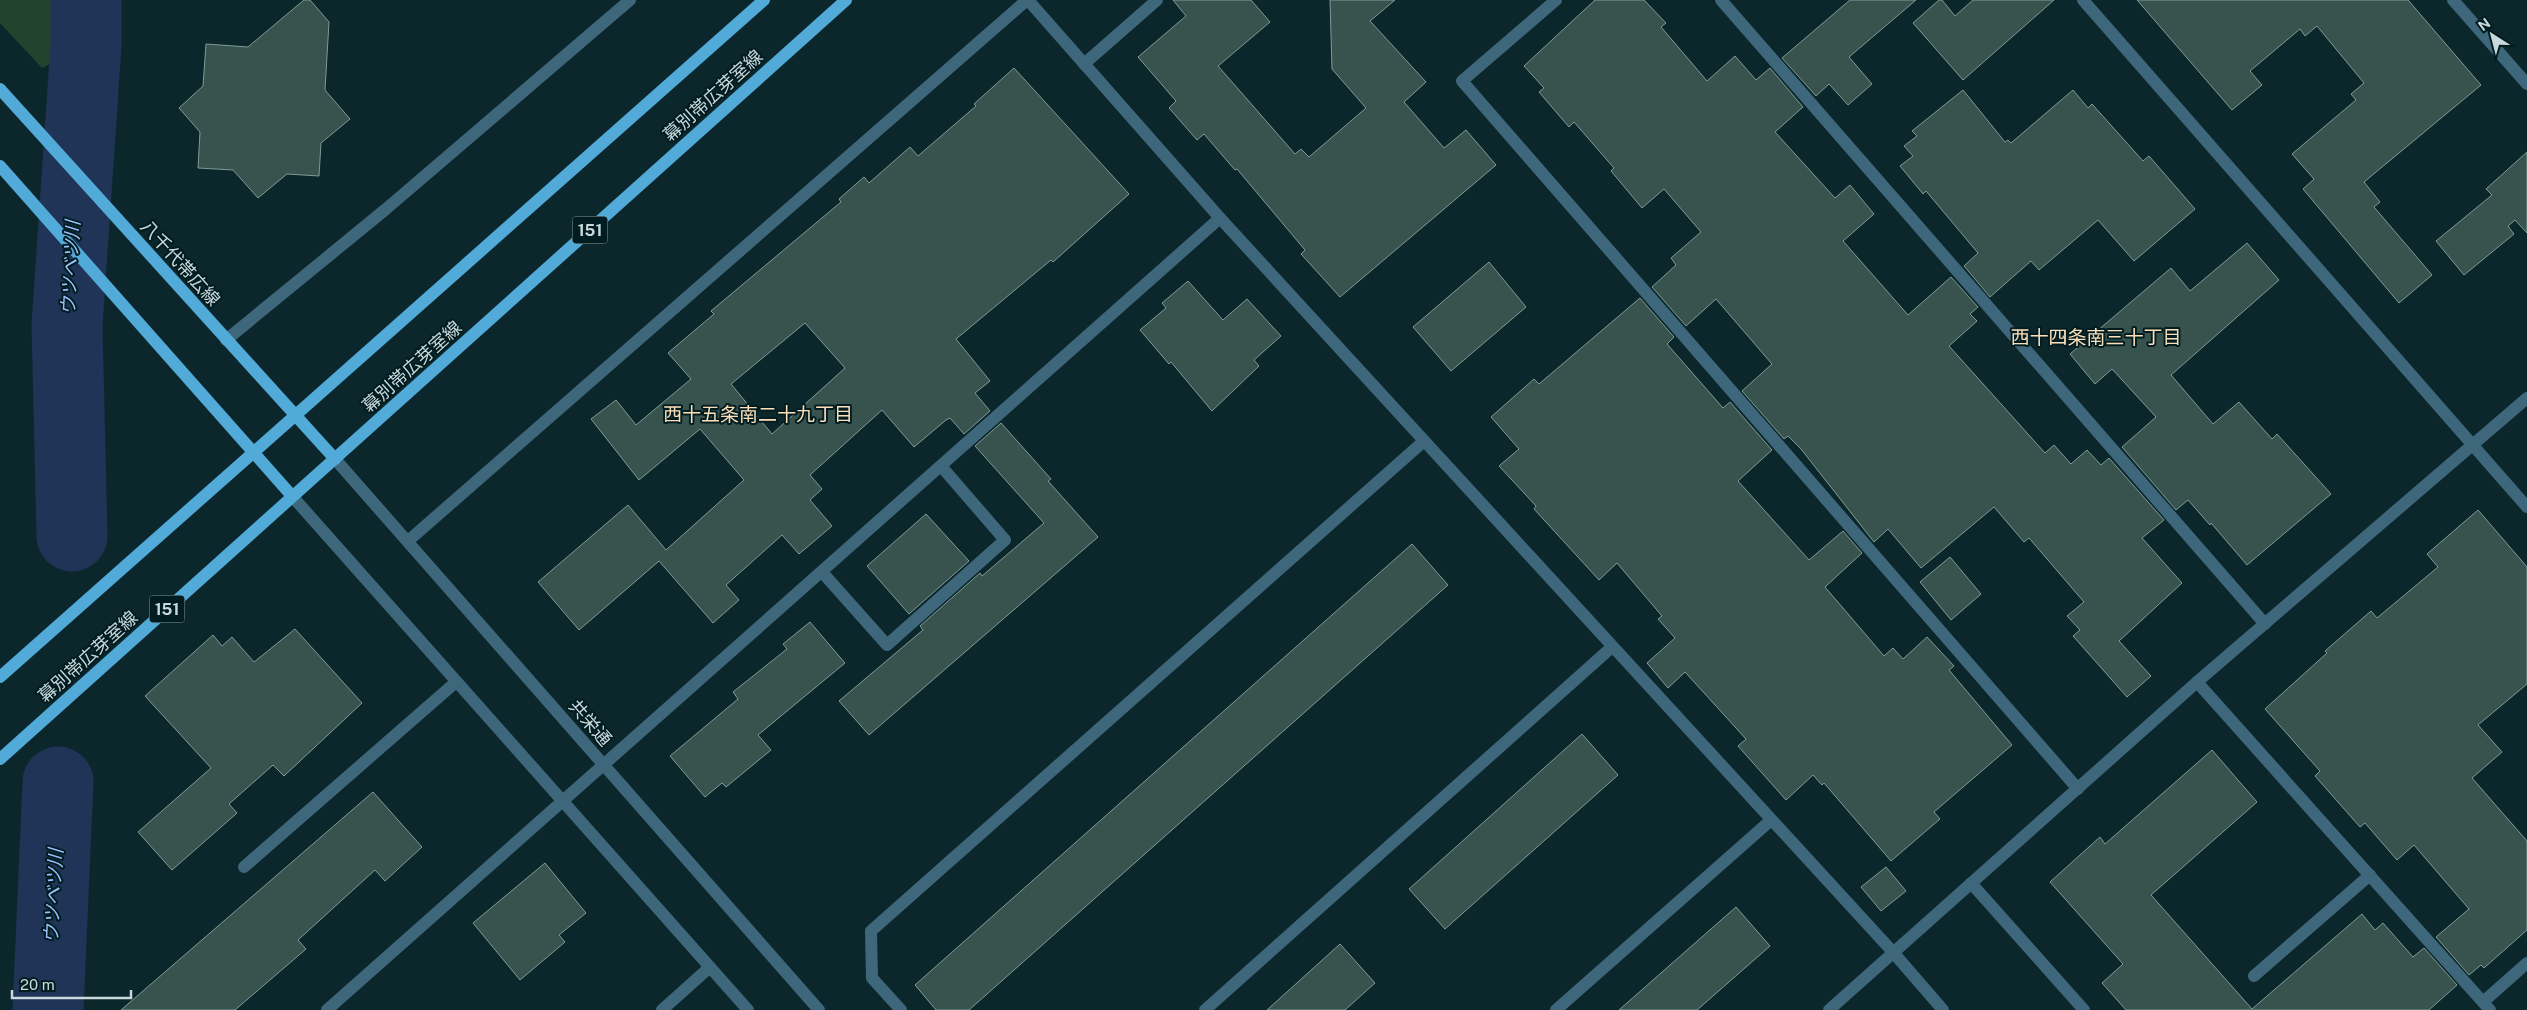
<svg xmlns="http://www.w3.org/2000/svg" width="2527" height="1010" viewBox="0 0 2527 1010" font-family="'Public Sans','Noto Sans JP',sans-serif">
  <rect width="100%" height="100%" fill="#0b272b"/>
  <path fill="#22442e" d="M0,0H78L86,45L42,68L0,23Z"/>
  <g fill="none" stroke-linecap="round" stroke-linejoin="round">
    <g stroke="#1f3456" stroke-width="71">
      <path d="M72,536L67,325L86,45V0"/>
      <path d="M48,1010L58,782"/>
    </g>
  </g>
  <g fill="#38534e" stroke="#7e9c95" fill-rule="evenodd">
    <path d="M304,0H310L329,22L325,90L350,119L321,143L319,176L287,174L258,198L233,170L198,168L200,132L179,108L203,86L206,44L248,47Z"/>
    <path d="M1173,0H1251L1270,22L1218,66L1295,154L1301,149L1309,157L1366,108L1332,69L1330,0H1395L1370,21L1426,82L1404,102L1444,148L1466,130L1496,165L1340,297L1301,254L1305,250L1237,169L1235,170L1204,134L1197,140L1169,108L1176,101L1138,57L1186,16Z"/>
    <path d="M1595,0H1644L1666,23L1661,27L1707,81L1735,56L1756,80L1770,68L1803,107L1775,132L1835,198L1850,185L1874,214L1843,241L1908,315L1951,277L1978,307L1970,314L1977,321L1949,346L2045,453L2054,445L2071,464L2087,450L2101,465L2109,458L2164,520L2142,538L2182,583L2119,641L2151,676L2127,697L2073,636L2080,630L2067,616L2084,602L2029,538L2024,542L1994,507L1921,568L1888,529L1874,542L1801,449L1788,436L1784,439L1742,391L1772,364L1716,299L1686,326L1652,287L1676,265L1671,258L1701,232L1664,189L1642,208L1611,171L1614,168L1574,122L1569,127L1539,92L1544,88L1524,66Z"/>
    <path d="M1850,0H1916L1849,57L1872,84L1848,105L1829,84L1816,96L1782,58Z"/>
    <path d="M1939,0H1942L1955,16L1973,0H2054L1963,80L1913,23Z"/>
    <path d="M2137,0H2408L2481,85L2364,182L2380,202L2374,207L2432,275L2399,303L2303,189L2314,179L2292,154L2356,100L2351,94L2364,83L2317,26L2305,36L2300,29L2250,71L2262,85L2232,110Z"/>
    <path d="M1014,68L1129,194L1053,262L1051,260L956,339L990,381L975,393L990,411L964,434L950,418L946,420L914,447L882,410L810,475L822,489L810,500L832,526L799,554L782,535L726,585L739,600L713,623L659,561L579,630L538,582L628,505L666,550L744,480L700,429L639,480L591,419L616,400L636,425L691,379L668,353L714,314L711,311L841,202L839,199L864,177L869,183L910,147L918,156L976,106L974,104ZM805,323L845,368L772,434L731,384Z"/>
    <path d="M1963,90L2005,142L2008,140L2011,143L2073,90L2088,108L2092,104L2143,161L2149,156L2195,209L2134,261L2098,220L2039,270L2031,261L1990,297L1964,266L1978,253L1926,191L1923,194L1900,166L1913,156L1904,146L1917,136L1912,131Z"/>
    <path d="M2527,152V233L2515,220L2508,226L2514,234L2464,275L2436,241L2492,195L2486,189Z"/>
    <path d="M2247,243L2279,280L2171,375L2213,424L2239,402L2272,439L2277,434L2331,494L2247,565L2211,523L2210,525L2188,500L2176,510L2122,447L2156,417L2112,369L2095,384L2070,354L2171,268L2190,291Z"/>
    <path d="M1489,262L1526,307L1451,371L1413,327Z"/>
    <path d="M1188,281L1223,320L1247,299L1281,336L1254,360L1259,366L1212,411L1171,362L1169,364L1140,330L1166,308L1162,303Z"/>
    <path d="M1640,298L1674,337L1667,344L1723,408L1730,402L1772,450L1738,481L1809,560L1843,531L1862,553L1825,587L1884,656L1893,648L1903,659L1927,637L1954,666L1949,670L2012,745L1934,812L1940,819L1891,861L1824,783L1822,785L1813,775L1786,800L1738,746L1746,739L1685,672L1668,688L1647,663L1675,638L1658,619L1662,616L1617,563L1599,580L1534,509L1536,506L1499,466L1519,449L1491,417L1534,379L1539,384Z"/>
    <path d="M1001,423L1051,479L1048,481L1098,537L869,735L839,701L923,630L920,626L980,573L982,576L1044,523L975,446Z"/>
    <path d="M2478,510L2527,567V684L2478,725L2502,752L2472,778L2527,841V930L2484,968L2481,965L2469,975L2436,937L2469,909L2414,845L2397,860L2365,823L2360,827L2315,776L2320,771L2265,709L2327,653L2325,651L2371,611L2377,618L2438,567L2427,554Z"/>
    <path d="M926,514L969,561L909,614L867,566Z"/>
    <path d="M1412,544L1448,585L969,1010H936L915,985Z"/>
    <path d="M1950,557L1981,594L1951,620L1920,582Z"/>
    <path d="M810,622L845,663L758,735L771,750L726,787L722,783L705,797L670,756L738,699L733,692L787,649L783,644Z"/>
    <path d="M295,629L362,703L284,776L273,765L229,804L237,813L172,870L138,832L211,768L145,696L213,635L222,646L232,637L254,662Z"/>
    <path d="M1582,734L1618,775L1445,929L1409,889Z"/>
    <path d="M2212,750L2257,802L2151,895L2252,1009L2362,914L2375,930L2383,923L2413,957L2424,948L2457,985L2429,1010H2126L2102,983L2123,964L2050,882L2100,837L2105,844Z"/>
    <path d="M373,792L422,847L385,881L375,870L298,940L306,949L235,1010H121Z"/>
    <path d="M545,863L586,913L559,935L565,942L520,980L473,923Z"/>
    <path d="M1886,867L1906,891L1881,911L1861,887Z"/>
    <path d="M1736,907L1770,946L1697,1010H1619Z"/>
    <path d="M1340,944L1375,983L1345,1010H1267Z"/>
  </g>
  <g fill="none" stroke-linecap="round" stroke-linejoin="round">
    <g stroke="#3e677c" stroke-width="12">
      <path d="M1028,0L1220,218L1892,951L1943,1010"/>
      <path d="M1556,0L1462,81L2078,789"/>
      <path d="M1721,0L2265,624"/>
      <path d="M2083,0L2527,507"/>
      <path d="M2453,0L2527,84"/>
      <path d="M1084,64L1157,0"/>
      <path d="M226,340L386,209L630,0"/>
      <path d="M335,459L819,1010"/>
      <path d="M292,496L748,1010"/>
      <path d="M408,541L1027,0"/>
      <path d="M822,572L887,645L1005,540L941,466"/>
      <path d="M2197,682L2490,1010"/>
      <path d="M244,867L456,682"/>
      <path d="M1971,883L2084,1010"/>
      <path d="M2254,976L2370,875"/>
      <path d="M2483,1002L2527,963"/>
      <path d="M327,1010L1220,218"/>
      <path d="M662,1010L710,967"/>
      <path d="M901,1010L872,978L871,931L1424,441"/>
      <path d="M1205,1010L1612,647"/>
      <path d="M1556,1010L1770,821"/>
      <path d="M1829,1010L2197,682L2527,398"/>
    </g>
    <g stroke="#51aad8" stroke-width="12">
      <path d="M0,89L335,459"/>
      <path d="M0,166L292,496"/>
      <path d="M0,677L764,0"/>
      <path d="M0,759L846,0"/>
    </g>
  </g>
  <g text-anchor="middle" stroke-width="4" stroke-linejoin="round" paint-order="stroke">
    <g fill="#021d21" stroke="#8da1a3" stroke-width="1">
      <rect x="572.5" y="216.5" width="35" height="27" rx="4"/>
      <rect x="149.5" y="595.5" width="35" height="27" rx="4"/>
    </g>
    <g font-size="16" font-weight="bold" fill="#c9d9db">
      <text x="590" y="236">151</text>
      <text x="167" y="615">151</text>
    </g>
    <g font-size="18" fill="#c9d9db" stroke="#021d21">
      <text transform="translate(713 96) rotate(-42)" y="6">幕別帯広芽室線</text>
      <text transform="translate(180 263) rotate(48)" y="6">八千代帯広線</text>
      <text transform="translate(412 367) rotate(-42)" y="6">幕別帯広芽室線</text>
      <text transform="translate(88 657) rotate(-42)" y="6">幕別帯広芽室線</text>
      <text transform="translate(590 723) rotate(49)" y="6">共栄通</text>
    </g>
    <g font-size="19" font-style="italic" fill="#9bc1ff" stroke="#021d21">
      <text transform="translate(70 268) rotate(-87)" y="7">ウツベツ川</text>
      <text transform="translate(53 896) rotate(-87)" y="7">ウツベツ川</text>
    </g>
    <g font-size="19" fill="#fcdeb8" stroke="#021d21">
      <text x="2096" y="344">西十四条南三十丁目</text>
      <text x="758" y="421">西十五条南二十九丁目</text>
    </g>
  </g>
  <g transform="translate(2492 35) rotate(324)" stroke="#021d21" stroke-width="4" paint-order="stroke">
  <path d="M0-4L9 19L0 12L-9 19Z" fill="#c9d9db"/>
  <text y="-8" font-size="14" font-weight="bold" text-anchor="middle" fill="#c9d9db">N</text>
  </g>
  <path d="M12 990v8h119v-8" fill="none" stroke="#c9d9db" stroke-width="2.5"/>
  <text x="20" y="990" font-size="15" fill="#c9d9db" stroke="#021d21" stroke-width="4" paint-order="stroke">20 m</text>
</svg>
